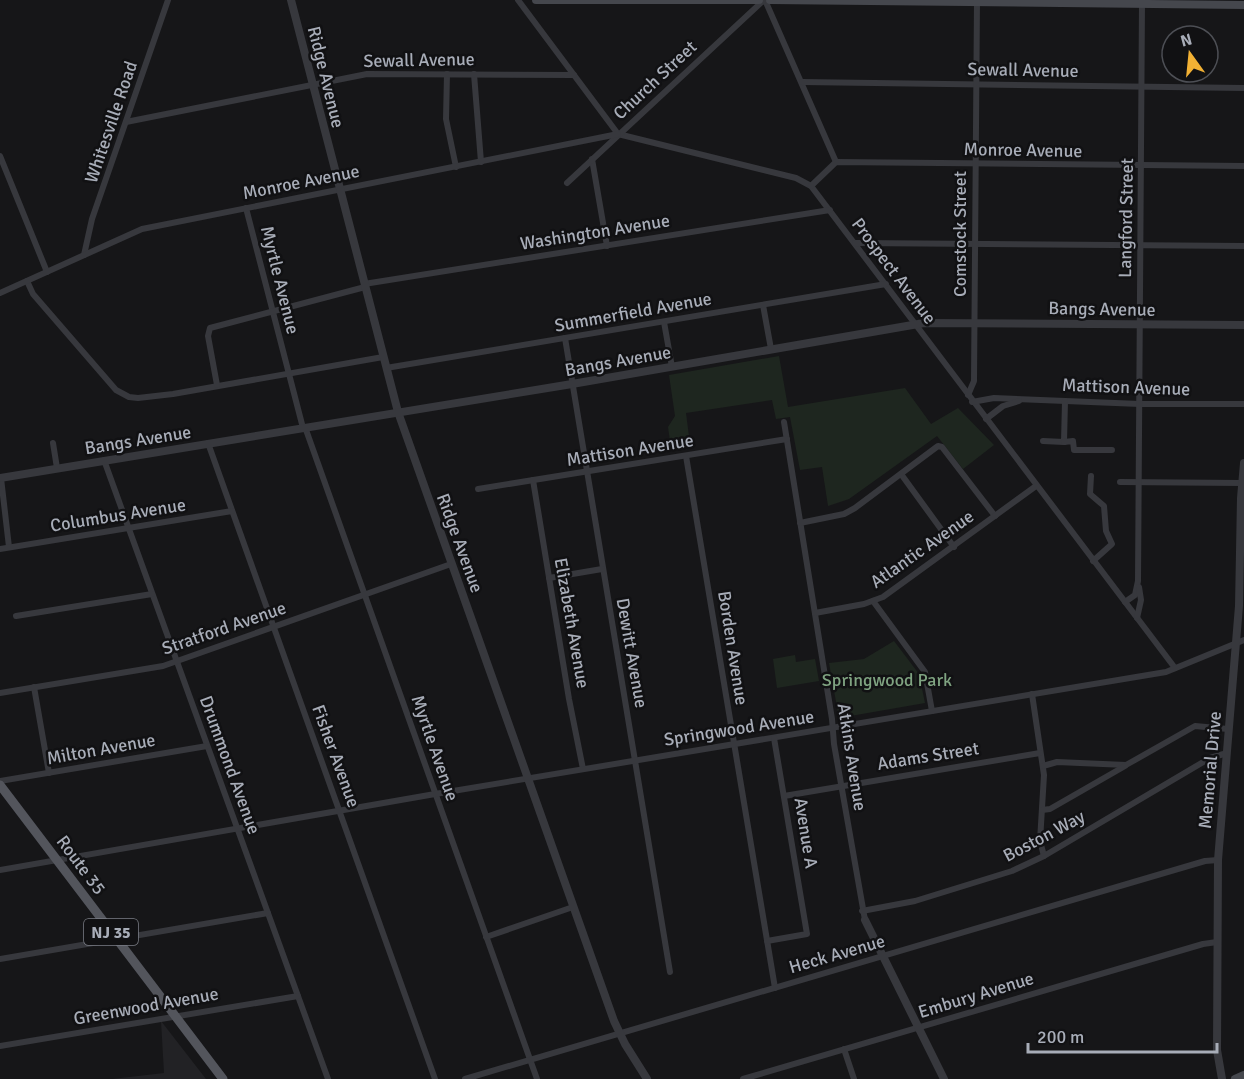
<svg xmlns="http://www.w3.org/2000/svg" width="1244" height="1079" viewBox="0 0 1244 1079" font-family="Signika,sans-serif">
  <rect width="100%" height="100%" fill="#161618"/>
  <path fill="#222225" d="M161,1021L206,1079H112L164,1073Z"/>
  <g fill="#1e261f">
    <path d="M779,356L788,407L905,388L931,424L958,408L994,445L963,469L937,436L849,499L828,506L822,467L800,470L790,417L776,419L772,400L686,413L690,444L671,448L668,427L675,416L669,375Z"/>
    <path d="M894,641L919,674L925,703L839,718L829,663L864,659Z"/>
    <path d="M795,655L796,662L815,659L819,681L777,688L773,659Z"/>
  </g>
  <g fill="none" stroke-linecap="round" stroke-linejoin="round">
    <g stroke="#37383d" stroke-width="6">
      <path d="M518,0L618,134L796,178L811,186L1175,668"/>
      <path d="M765,0L836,162"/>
      <path d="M447,74L446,119L456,167"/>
      <path d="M474,74L481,162"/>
      <path d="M802,82L1244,88"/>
      <path d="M126,122L367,74L574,75"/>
      <path d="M0,156L47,272"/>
      <path d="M592,159L607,246"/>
      <path d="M567,183L764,0"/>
      <path d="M811,186L836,162L1244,166"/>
      <path d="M246,208L303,428"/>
      <path d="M855,243L1244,246"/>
      <path d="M84,255L92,219L168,0"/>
      <path d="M27,281L33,294L116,390L129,397L138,398L173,394L383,357"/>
      <path d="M364,284L830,210"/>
      <path d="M0,293L142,229L618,134"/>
      <path d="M763,305L771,349"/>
      <path d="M664,322L672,367"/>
      <path d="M565,338L670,972"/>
      <path d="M386,368L886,284"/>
      <path d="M217,385L208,336L210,328L365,287"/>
      <path d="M968,395L974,381L977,1"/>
      <path d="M972,402L994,398L1140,404H1244"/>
      <path d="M986,419L1003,406L1019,401"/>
      <path d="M784,422L832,719L834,744L865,920"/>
      <path d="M305,427L537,1079"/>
      <path d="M1043,441L1064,442L1065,401"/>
      <path d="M1064,442L1073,441L1074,450H1112"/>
      <path d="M53,443L57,468"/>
      <path d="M208,443L435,1079"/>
      <path d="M686,456L775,988"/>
      <path d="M104,460L328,1079"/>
      <path d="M901,474L954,547"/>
      <path d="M1091,476L1090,494L1104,506L1106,531L1112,544L1093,561"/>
      <path d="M1,478L9,547"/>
      <path d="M533,480L569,699L583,769"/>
      <path d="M1120,482L1242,483"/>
      <path d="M478,489L787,439"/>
      <path d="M800,523L844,514L855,508L938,446L942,447L995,516"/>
      <path d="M0,549L232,511"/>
      <path d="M549,578L602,569"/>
      <path d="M873,601L925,672L932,711"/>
      <path d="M1125,602L1135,595L1138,581L1142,3"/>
      <path d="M815,613L864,604L883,597L1036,486"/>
      <path d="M16,616L152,594"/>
      <path d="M1137,618L1141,600L1139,587"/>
      <path d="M34,687L49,773"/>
      <path d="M0,693L163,666L451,564"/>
      <path d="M1032,694L1044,775L1040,841L1044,856"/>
      <path d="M1043,766L1057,762L1126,765L1195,726L1228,729"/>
      <path d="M0,781L207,746"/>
      <path d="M784,796L1040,753"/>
      <path d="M1042,810L1050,809L1125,766"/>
      <path d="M0,870L435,794L1166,672L1244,640"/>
      <path d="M862,911L915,901L1012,871L1044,856L1210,758L1227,753"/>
      <path d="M486,937L573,907"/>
      <path d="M767,941L807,934L774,738"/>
      <path d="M0,959L268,913"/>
      <path d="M0,1046L298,996"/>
      <path d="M844,1049L854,1079"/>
      <path d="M465,1079L1205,861L1218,860"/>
      <path d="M743,1079L1203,944L1217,942"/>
    </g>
    <g stroke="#37383d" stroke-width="8">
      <path d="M291,0L398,412L614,1021L625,1044L647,1079"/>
      <path d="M0,478L572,384L924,323L1244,325"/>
      <path d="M865,920L944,1079"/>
      <path d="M1222,1079L1217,1050L1218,860L1239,606L1241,498L1244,463"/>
    </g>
    <g stroke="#45474d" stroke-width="8">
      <path d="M536,0H759"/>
      <path d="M770,0L1244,5"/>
      <path d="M1235,1079L1244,1075"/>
    </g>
    <path stroke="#53555c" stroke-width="9" d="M0,785L223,1079"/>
  </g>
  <g text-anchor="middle" stroke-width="5" stroke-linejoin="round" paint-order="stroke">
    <rect fill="#111113" stroke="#7b7e86" stroke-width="1.5" x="84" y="919" width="54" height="26" rx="4.5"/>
    <g font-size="16" font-weight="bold" fill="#a8adb8">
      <text x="111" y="938">NJ 35</text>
    </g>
    <g font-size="18" fill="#a8adb8" stroke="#111113">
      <text transform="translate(419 60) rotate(-1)" y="6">Sewall Avenue</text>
      <text transform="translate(1023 70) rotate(1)" y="6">Sewall Avenue</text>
      <text transform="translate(326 77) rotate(76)" y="6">Ridge Avenue</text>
      <text transform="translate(655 80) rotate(-43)" y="6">Church Street</text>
      <text transform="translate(111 122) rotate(-71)" y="6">Whitesville Road</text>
      <text transform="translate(1023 150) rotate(1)" y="6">Monroe Avenue</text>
      <text transform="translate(301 182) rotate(-11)" y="6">Monroe Avenue</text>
      <text transform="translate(1126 218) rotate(-89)" y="6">Langford Street</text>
      <text transform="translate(595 232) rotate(-9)" y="6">Washington Avenue</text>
      <text transform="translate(960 234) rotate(-90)" y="6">Comstock Street</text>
      <text transform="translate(894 271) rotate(53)" y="6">Prospect Avenue</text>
      <text transform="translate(280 280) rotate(76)" y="6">Myrtle Avenue</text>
      <text transform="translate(1102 309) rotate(1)" y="6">Bangs Avenue</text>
      <text transform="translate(633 312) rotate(-10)" y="6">Summerfield Avenue</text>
      <text transform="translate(618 361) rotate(-10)" y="6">Bangs Avenue</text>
      <text transform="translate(1126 387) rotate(2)" y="6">Mattison Avenue</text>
      <text transform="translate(138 440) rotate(-9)" y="6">Bangs Avenue</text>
      <text transform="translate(630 450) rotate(-9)" y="6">Mattison Avenue</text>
      <text transform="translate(118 515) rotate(-9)" y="6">Columbus Avenue</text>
      <text transform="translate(460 543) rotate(70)" y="6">Ridge Avenue</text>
      <text transform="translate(922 549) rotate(-35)" y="6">Atlantic Avenue</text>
      <text transform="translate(572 623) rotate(80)" y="6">Elizabeth Avenue</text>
      <text transform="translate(224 628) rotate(-19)" y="6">Stratford Avenue</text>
      <text transform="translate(733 648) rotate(81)" y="6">Borden Avenue</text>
      <text transform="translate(632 653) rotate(80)" y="6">Dewitt Avenue</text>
      <text transform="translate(739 728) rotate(-9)" y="6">Springwood Avenue</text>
      <text transform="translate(435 748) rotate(71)" y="6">Myrtle Avenue</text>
      <text transform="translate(101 749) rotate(-10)" y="6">Milton Avenue</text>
      <text transform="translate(336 756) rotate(70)" y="6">Fisher Avenue</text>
      <text transform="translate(928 756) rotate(-9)" y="6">Adams Street</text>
      <text transform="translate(852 757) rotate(81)" y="6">Atkins Avenue</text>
      <text transform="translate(230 765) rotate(70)" y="6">Drummond Avenue</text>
      <text transform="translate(1210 770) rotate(-85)" y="6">Memorial Drive</text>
      <text transform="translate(806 833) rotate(81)" y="6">Avenue A</text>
      <text transform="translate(1044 836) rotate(-28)" y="6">Boston Way</text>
      <text transform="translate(81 865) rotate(53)" y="6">Route 35</text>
      <text transform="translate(837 954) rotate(-16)" y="6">Heck Avenue</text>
      <text transform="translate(976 995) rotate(-17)" y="6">Embury Avenue</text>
      <text transform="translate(146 1006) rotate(-10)" y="6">Greenwood Avenue</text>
    </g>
    <g font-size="18" fill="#7fa381" stroke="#111113">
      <text x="887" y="686">Springwood Park</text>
    </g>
  </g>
  <g transform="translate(1190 54) rotate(345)"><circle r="28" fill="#111113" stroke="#4d4f55" stroke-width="1.5"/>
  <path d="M0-4.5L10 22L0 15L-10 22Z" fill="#f2b134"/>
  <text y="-9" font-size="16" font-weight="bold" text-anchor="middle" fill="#a8adb8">N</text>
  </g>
  <path d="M1028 1043v9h189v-9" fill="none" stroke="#a8adb8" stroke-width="3"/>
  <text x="1037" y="1043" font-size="18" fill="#a8adb8" stroke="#111113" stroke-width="4.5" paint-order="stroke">200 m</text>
</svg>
